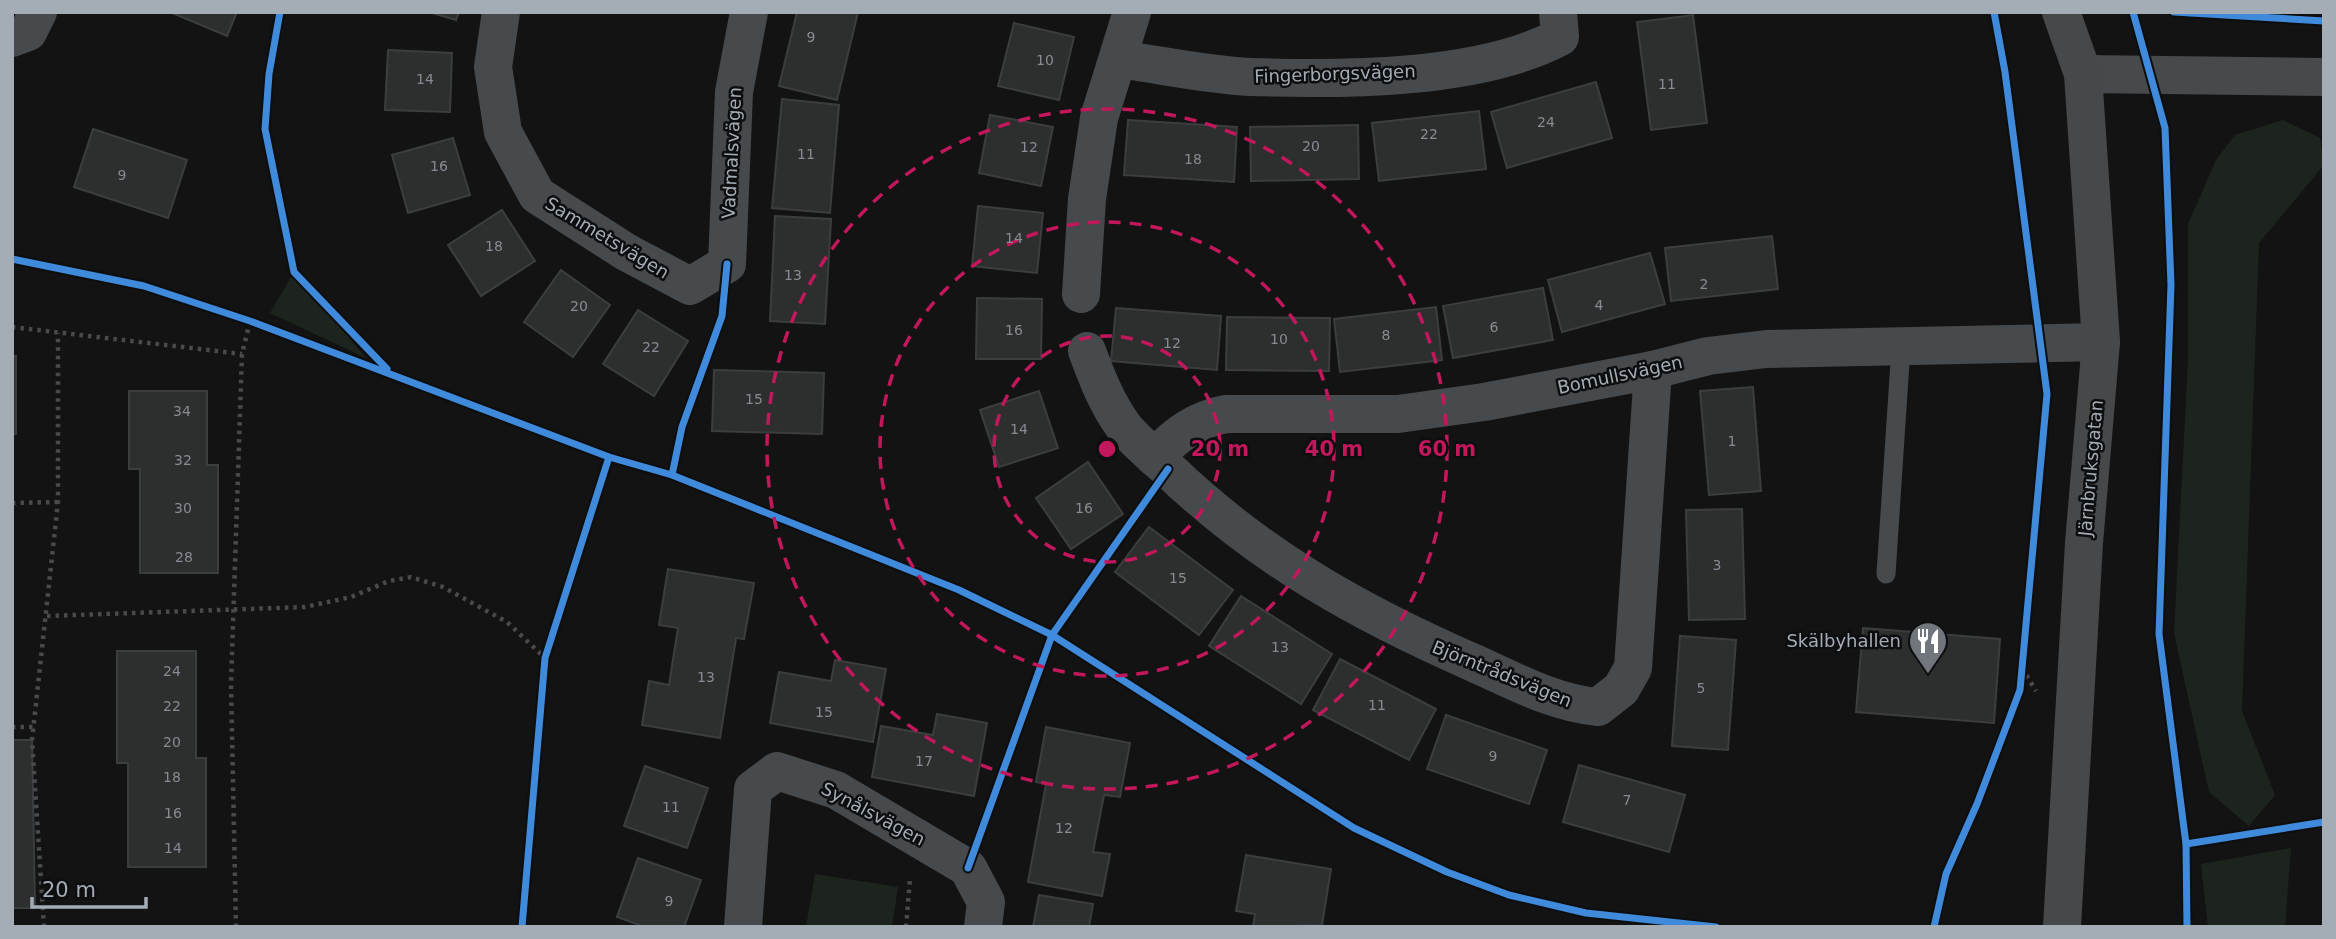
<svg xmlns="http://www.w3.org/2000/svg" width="2336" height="939" viewBox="0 0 2336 939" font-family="'DejaVu Sans',sans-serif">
  <rect width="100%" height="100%" fill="#131313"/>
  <g fill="#1d241d">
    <path d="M2283,120L2320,138L2324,165L2259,243L2242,711L2275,795L2249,826L2209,792L2174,633L2188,360V224L2216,160L2235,135Z"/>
    <path d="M294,272L366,358L270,313Z"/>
    <path d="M2291,848L2285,927H2208L2201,864Z"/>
    <path d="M815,874L898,887L892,927H806Z"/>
  </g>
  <g fill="#2d2e2e" stroke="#3b3e3f" stroke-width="2">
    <path d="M170,12H237L227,36Z"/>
    <path d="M429,12H459L456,20Z"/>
    <path d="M797,12H858L837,100L779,86Z"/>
    <path d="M1693,15L1707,123L1651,130L1637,22Z"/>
    <path d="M1014,23L1074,37L1059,100L998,86Z"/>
    <path d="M388,50L452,53L450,112L385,110Z"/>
    <path d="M1596,82L1612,138L1507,168L1491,112Z"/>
    <path d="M782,99L839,105L830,213L772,208Z"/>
    <path d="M1479,111L1486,169L1379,181L1372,123Z"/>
    <path d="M990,115L1053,127L1041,186L979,173Z"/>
    <path d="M1128,120L1237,127L1234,182L1124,175Z"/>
    <path d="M1358,125L1359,179L1251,181L1250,127Z"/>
    <path d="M93,129L187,160L168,218L74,187Z"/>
    <path d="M453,138L470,195L408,213L392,155Z"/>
    <path d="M978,206L1043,213L1037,273L972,266Z"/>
    <path d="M502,210L535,261L481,296L448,245Z"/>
    <path d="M775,216L831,219L825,324L770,321Z"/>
    <path d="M1772,236L1778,289L1671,301L1665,248Z"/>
    <path d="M1650,253L1665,304L1562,332L1548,280Z"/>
    <path d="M561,270L610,305L573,357L524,322Z"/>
    <path d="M1543,288L1553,340L1453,358L1443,306Z"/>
    <path d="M977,298L1042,299L1041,359H976Z"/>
    <path d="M1436,307L1442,360L1340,372L1334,319Z"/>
    <path d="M1116,308L1221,316L1217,370L1111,361Z"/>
    <path d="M638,310L688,341L654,396L603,364Z"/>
    <path d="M1227,317L1330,318L1329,371L1226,370Z"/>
    <rect x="12" y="356" width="4" height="78"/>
    <path d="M714,370L824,373L822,434L712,431Z"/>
    <path d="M1753,387L1761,491L1709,495L1700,391Z"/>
    <path d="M129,391H207V465H218V573H140V469H129Z"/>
    <path d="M1039,391L1058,448L999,467L980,410Z"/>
    <path d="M1088,462L1123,514L1071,549L1036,498Z"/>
    <path d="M1742,509L1745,619L1689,620L1686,510Z"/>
    <path d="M1149,527L1233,590L1199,635L1115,572Z"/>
    <path d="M668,569L754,583L744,639L736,638L720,738L642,725L649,681L669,685L678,628L659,625Z"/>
    <path d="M1241,596L1332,654L1301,704L1209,646Z"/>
    <path d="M1863,628L2000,639L1994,723L1856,712Z"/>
    <path d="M1680,636L1736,640L1728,750L1672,746Z"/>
    <path d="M117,651H196V758H206V867H128V763H117Z"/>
    <path d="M1340,659L1436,709L1409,760L1313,710Z"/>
    <path d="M835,660L886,669L873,742L770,723L779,672L831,681Z"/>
    <path d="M937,714L987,723L974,796L872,777L881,726L933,735Z"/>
    <path d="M1446,715L1547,750L1529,804L1427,769Z"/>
    <path d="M1046,727L1130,743L1120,797L1104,795L1093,852L1110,854L1102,896L1028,882L1046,784L1036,782Z"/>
    <path d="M12,740H32L35,908H12Z"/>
    <path d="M1579,765L1685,795L1669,852L1563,822Z"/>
    <path d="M645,766L708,788L687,848L624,826Z"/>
    <path d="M1246,855L1331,869L1322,925L1253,927L1255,914L1236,911Z"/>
    <path d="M638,858L701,880L684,927H645L617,917Z"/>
    <path d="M1039,895L1093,904L1089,927H1033Z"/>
  </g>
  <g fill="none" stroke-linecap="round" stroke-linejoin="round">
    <g stroke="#494a4e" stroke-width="4.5" stroke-dasharray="3.5 5" stroke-linecap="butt">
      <path d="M12,327L242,354"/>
      <path d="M12,503L58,502"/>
      <path d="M47,616L305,607L351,597L389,581L411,577L443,587L507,622L545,658"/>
      <path d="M2022,668L2036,691"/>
      <path d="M12,727H34"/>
      <path d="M44,927L32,740L58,502V333"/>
      <path d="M236,927L231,684L242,354L250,321"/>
      <path d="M906,927L910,879"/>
    </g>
    <path stroke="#474a4c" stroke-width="19" d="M1886,574L1901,347"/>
    <g stroke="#474a4c" stroke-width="38">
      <path d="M501,12L493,67L503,132L537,195L626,252L690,286L727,264L734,92L749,12"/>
      <path d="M12,38L28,32L38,12"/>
      <path d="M1118,59C1161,65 1207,75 1250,77C1342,80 1479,80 1560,37L1558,12"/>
      <path d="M2083,74L2324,77"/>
      <path d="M1081,294L1087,199L1099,118L1132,12"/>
      <path d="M1087,351C1097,378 1107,404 1124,427C1137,443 1155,457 1170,471C1261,558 1360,613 1474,663C1514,681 1554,703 1598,707L1621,689L1633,668L1653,370"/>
      <path d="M1154,457C1177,435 1194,420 1226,414H1398L1484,402L1653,370L1708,356L1766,349L2101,342"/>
      <path d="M743,927L753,789L777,771L836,790L968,868L986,902L983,927"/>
    </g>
    <path stroke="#46484a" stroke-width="38" d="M2061,12L2083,74L2101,342L2084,543L2062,927"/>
    <defs>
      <g id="cycleway">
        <path d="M280,12L269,74L265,129L294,272L387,369"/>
        <path d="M2133,12L2165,128L2171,285L2159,634L2186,844L2187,927"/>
        <path d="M2174,12L2324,21"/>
        <path d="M12,259L144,286L250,321L609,457L672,475L959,590L1052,635L1354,828L1447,872L1509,895L1586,913L1716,927"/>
        <path d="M672,475L682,427L722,316L727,264"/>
        <path d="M2186,844L2324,822"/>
        <path d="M968,868L1052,635L1168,469"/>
        <path d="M522,927L545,658L609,457"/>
        <path d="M1934,927L1946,874L1977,804L2020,690L2047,394L2005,72L1994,12"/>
      </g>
    </defs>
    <use href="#cycleway" stroke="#0d0e0f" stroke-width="11"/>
    <use href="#cycleway" stroke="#408adc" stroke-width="7"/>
  </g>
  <g fill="none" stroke="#c2185b" stroke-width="3.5" stroke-dasharray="12 9">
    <circle cx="1107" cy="449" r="113"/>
    <circle cx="1107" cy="449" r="227"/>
    <circle cx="1107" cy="449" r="340"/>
  </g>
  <defs>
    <symbol id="restaurant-pin" viewBox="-11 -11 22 30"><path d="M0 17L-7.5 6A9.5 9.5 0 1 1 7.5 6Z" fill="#71767c" stroke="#0d0e0f"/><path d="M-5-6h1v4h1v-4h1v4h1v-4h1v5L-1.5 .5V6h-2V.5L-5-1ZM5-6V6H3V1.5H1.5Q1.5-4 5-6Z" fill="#fff"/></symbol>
  </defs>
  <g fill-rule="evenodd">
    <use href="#restaurant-pin" x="1906" y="619" width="44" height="60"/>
  </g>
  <g text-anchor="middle" stroke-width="5" stroke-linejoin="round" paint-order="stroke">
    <g font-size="14" fill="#868c93">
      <text x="811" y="42">9</text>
      <text x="1045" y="65">10</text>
      <text x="425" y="84">14</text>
      <text x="1667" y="89">11</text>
      <text x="1546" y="127">24</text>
      <text x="1429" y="139">22</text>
      <text x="1311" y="151">20</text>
      <text x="1029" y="152">12</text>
      <text x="806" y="159">11</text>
      <text x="1193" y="164">18</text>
      <text x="439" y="171">16</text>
      <text x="122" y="180">9</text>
      <text x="1014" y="243">14</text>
      <text x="494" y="251">18</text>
      <text x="793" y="280">13</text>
      <text x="1704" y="289">2</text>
      <text x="1599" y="310">4</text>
      <text x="579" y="311">20</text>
      <text x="1494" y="332">6</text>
      <text x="1014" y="335">16</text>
      <text x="1386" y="340">8</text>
      <text x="1279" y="344">10</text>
      <text x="1172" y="348">12</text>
      <text x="651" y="352">22</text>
      <text x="754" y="404">15</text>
      <text x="182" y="416">34</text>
      <text x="1019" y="434">14</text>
      <text x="1732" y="446">1</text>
      <text x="183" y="465">32</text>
      <text x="183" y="513">30</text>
      <text x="1084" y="513">16</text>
      <text x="184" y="562">28</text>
      <text x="1717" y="570">3</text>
      <text x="1178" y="583">15</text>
      <text x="1280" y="652">13</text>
      <text x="172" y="676">24</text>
      <text x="706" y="682">13</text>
      <text x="1701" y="693">5</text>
      <text x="1377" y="710">11</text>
      <text x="172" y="711">22</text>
      <text x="824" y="717">15</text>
      <text x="172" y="747">20</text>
      <text x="1493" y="761">9</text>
      <text x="924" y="766">17</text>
      <text x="172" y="782">18</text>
      <text x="1627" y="805">7</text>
      <text x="671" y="812">11</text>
      <text x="173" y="818">16</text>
      <text x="1064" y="833">12</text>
      <text x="173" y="853">14</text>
      <text x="669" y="906">9</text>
    </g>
    <g font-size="18" fill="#a4acb5" stroke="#0d0e0f">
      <text transform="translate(1335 74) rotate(-2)" y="6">Fingerborgsvägen</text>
      <text transform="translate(732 153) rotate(-87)" y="6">Vadmalsvägen</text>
      <text transform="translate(607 238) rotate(31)" y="6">Sammetsvägen</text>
      <text transform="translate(1620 375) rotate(-12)" y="6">Bomullsvägen</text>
      <text transform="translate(2091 468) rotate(-85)" y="6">Järnbruksgatan</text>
      <text transform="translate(1502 674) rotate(22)" y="6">Björntrådsvägen</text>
      <text transform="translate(873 814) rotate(28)" y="6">Synålsvägen</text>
    </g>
    <g font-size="18" fill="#a4acb5" stroke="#0d0e0f" text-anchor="end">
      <text x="1901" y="647">Skälbyhallen</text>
    </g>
  </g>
  <circle cx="1107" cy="449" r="10" fill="#c2185b" stroke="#0d0e0f" stroke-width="3.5"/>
  <g font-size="21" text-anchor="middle" font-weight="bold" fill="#c2185b" stroke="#0d0e0f" stroke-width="5" stroke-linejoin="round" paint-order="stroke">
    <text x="1220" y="456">20 m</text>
    <text x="1334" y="456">40 m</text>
    <text x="1447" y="456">60 m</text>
  </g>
  <rect width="2336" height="939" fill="none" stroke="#a4acb5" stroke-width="28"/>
  <path d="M32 897v10h114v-10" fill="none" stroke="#a4acb5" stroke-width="3.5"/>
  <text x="42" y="897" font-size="21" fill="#a4acb5" stroke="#0d0e0f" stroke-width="5" paint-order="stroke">20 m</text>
</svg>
